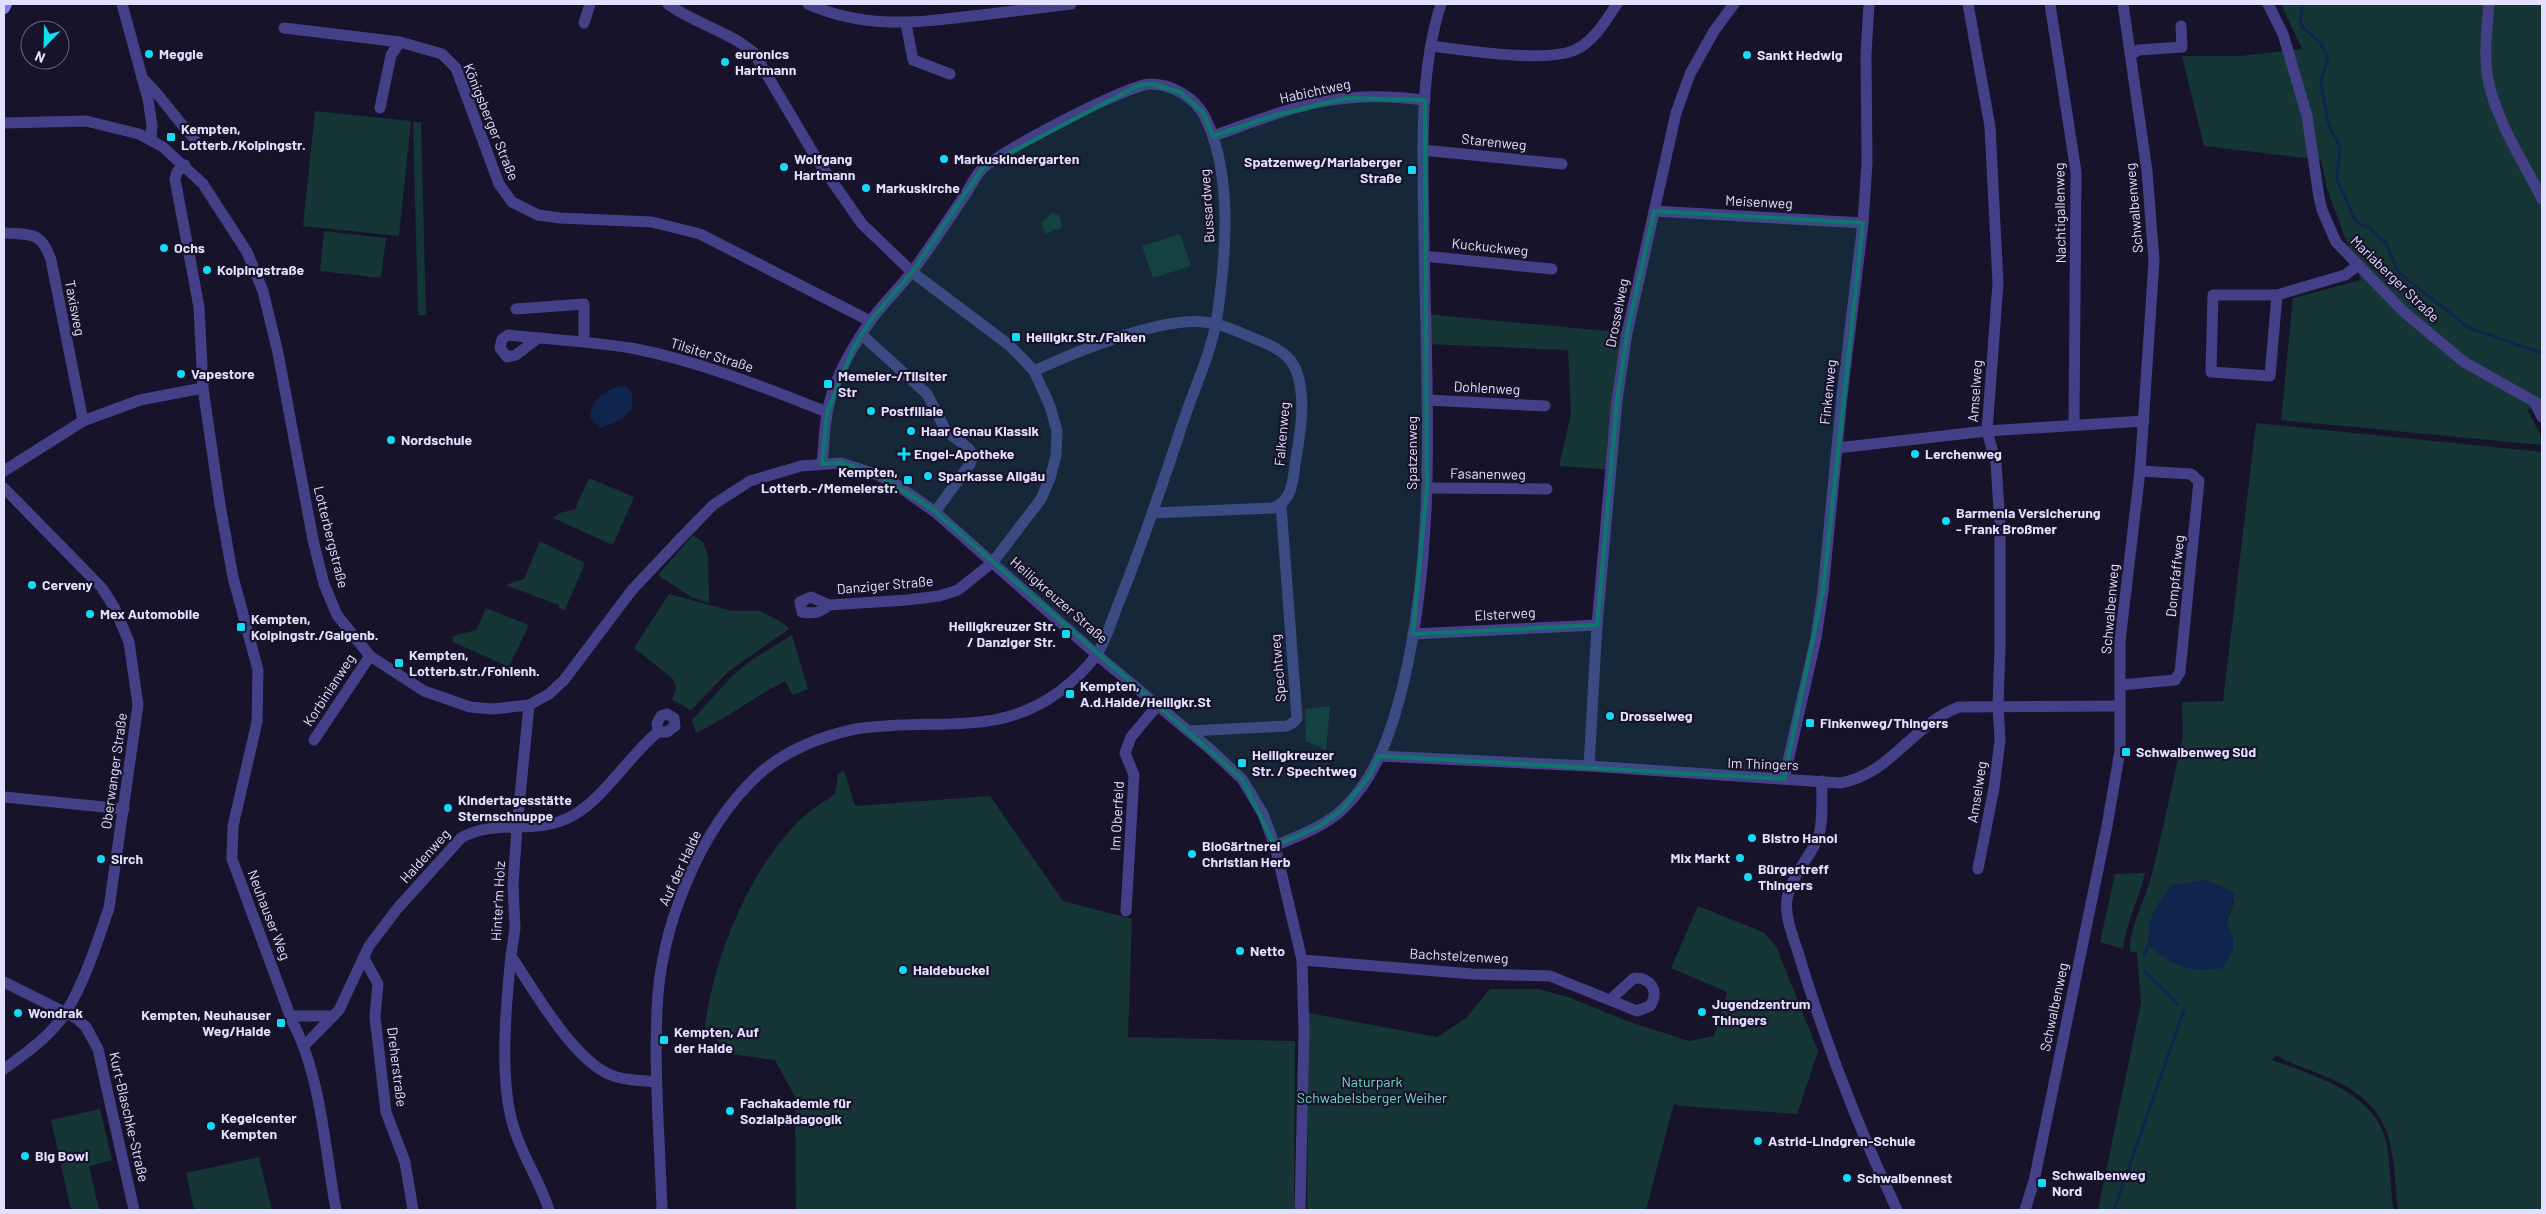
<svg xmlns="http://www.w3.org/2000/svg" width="2546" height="1214" viewBox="0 0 2546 1214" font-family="Barlow,sans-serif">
  <rect width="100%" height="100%" fill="#17132b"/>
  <g fill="#163535" fill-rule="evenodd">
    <path d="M2281,4H2484L2493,107L2542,207V408L2527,409L2542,438V445L2281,420L2293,298L2361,280L2327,189L2321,160L2204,146L2182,56H2240L2302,49Z"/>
    <path d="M2493,4H2542V190L2498,101L2490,64Z"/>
    <path d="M315,111L411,121L399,236L303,226Z"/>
    <path d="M413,122H421L426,315H418Z"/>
    <path d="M1052,213L1059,215L1062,225L1060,229H1055L1046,234L1041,223Z"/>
    <path d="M324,231L386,238L381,278L320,271Z"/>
    <path d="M1180,234L1191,266L1153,278L1142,246Z"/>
    <path d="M1425,314L1627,333L1611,470L1559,466L1571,414L1568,350L1426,344Z"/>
    <path d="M2256,423L2542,452V1210H2398C2392,1147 2396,1107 2329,1078C2312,1070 2292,1065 2276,1055L2272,1060C2315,1076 2377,1093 2387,1145C2390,1167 2391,1189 2393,1210H2098L2141,1003L2137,953L2130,951C2129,929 2145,900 2151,877C2162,836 2170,794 2179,753L2183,735L2182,702L2223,701ZM2206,880L2234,901L2227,922Z"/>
    <path d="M589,478L634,497L613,545L553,518L560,513L575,509Z"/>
    <path d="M693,535L703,542L708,556L709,603L691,597L658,575Z"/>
    <path d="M540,541L585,563L565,610L559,608V605L505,585L524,579Z"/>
    <path d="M669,594L732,611H760L783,623L789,629L729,671L691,710L672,700L676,688L673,679L634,648Z"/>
    <path d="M486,608L529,625L509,667L453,642V636L476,630Z"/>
    <path d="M792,635L808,689L793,695L785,681C754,697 727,718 696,733L692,720L733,675L753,659Z"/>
    <path d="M1330,706L1326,750L1306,741L1305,709Z"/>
    <path d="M844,770L855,806L990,796L1063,901L1132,919L1128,1037L1295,1041L1294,1210H796L795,1097L775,1060L730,1054L705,1026C715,954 749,870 801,819C811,809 824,802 835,794L838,774Z"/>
    <path d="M2145,873C2139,898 2126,923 2123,949L2100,942L2115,874Z"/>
    <path d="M1698,906L1765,933L1776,946L1818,1051L1797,1114L1681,1106L1674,1103L1646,1210H1307L1309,1013L1437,1037L1466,1018L1490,989H1538L1568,997L1627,1021L1689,1041L1714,1036L1727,992L1671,968Z"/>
    <path d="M100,1109L112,1160L89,1166L99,1210H71L51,1120Z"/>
    <path d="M259,1157L272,1210H194L186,1173Z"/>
  </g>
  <g fill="#10254d">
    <path d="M618,386L627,387L632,394V409L620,420L600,428L590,418C590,400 604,392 618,386Z"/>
    <path d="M2206,880L2235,893L2227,922L2233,935V951L2223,968C2190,974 2174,967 2148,945C2149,916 2154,907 2172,885Z"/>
  </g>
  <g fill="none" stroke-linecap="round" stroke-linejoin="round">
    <g stroke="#10254d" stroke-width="3">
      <path d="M2303,4C2297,35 2303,24 2320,43C2323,47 2325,53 2328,57L2321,82L2328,124L2340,147L2337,180L2356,222L2371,229L2386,243L2398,272L2469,328L2542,353"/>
      <path d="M2144,956L2148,945"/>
      <path d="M2144,971L2178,1004"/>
      <path d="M2114,1210L2184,1010"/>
    </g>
    <g stroke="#444088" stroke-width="11">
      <path d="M122,4L148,99L152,125L151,139"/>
      <path d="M668,4C695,24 727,30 754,53L818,161L862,224L912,272L1009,345L1024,360L1034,371L1050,406L1057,431L1056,456L1050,478L1041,499L993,562L958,590L939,596L907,600L829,605L811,597L800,602L802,612C814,614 820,613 829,605"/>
      <path d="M808,4C864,29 914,23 973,16C1005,12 1038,8 1071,4"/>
      <path d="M1968,4L1990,127L1998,283L1987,431L1996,463L2000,525V646L1998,706L2000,740L1994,788L1978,869"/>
      <path d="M2050,4L2076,172L2074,424"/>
      <path d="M2268,4L2283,34L2307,116L2319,197L2322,210L2336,242L2404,312L2464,362L2542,406"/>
      <path d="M2489,4C2487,30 2483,58 2489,84C2497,121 2525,165 2542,199"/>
      <path d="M584,23L590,4"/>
      <path d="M906,24L913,60L950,74"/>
      <path d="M284,28L400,42"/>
      <path d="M1431,46C1464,50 1549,64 1577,49C1595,40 1606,20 1617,4"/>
      <path d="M2131,54L2139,50L2182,47L2181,26"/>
      <path d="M142,78C162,96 175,119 194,138"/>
      <path d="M380,108L391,55L400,42L442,54L456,68L499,184L512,202L538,215L560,218L652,222L700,234L870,321"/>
      <path d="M4,123L86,121L139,134L163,147L203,184L247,252L263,291L278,353L313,540L324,584L337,615L370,656L424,691L470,707L493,709L529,705L549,694L564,680L632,590L680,539L713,505L750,481L801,466L841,463L878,475L894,483L935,512L1097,655L1210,749L1242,779L1263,814L1275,846L1302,960L1304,1032L1300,1210"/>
      <path d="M1213,136C1257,121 1303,101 1349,98C1375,95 1400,97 1425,100"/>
      <path d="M1423,150L1562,164"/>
      <path d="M185,165L177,172L175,179L199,307L203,388L220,505L233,577L258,670L257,722L233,826L232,859L292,1021C321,1075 325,1150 336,1210"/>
      <path d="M1654,211L1863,223"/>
      <path d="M4,233C32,235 41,231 51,260L83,421"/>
      <path d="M1424,256L1552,269"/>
      <path d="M2277,295H2213L2211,372L2270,376L2277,295L2345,275L2357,266"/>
      <path d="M516,309L584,304V341"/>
      <path d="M862,335L927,394L946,431L968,448L973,455L970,464L935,512"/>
      <path d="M538,338L516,355L507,357L500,348L502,339L508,335C551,340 593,341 636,349C702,362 765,388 827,412"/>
      <path d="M1034,371C1075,352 1160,317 1204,322C1223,324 1241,333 1258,340C1273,346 1290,354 1296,370C1307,399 1300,434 1295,464C1293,482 1292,501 1273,508L1154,513"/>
      <path d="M1427,400L1545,406"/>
      <path d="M2535,403L2542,417"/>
      <path d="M1837,448L1987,431L2144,421"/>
      <path d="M4,471L83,421L140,400L203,388"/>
      <path d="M4,488L102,588L114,607L129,642L138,705L109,908C97,943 85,981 66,1012C51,1036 26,1053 4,1069"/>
      <path d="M1427,488L1547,489"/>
      <path d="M1413,634L1597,625"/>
      <path d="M2121,685L2175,680L2180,672L2199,481L2191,474L2140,471"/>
      <path d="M529,705L517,827L513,886L515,928L511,956C534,990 573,1060 611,1075C624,1081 642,1080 656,1082"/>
      <path d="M1190,731L1287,726L1294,722L1297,718L1281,505"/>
      <path d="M314,740L370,656"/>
      <path d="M1379,756L1589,766L1840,783C1890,775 1913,724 1959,707L2120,706"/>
      <path d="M1589,766L1597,625L1617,400L1627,333L1676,113L1690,74L1714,31L1734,4"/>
      <path d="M1784,779L1816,638L1823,591L1842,396L1863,223L1867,163L1866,54L1869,4"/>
      <path d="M1822,781C1821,799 1824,821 1818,838C1809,859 1791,876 1787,899C1784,919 1796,943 1801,962C1827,1047 1859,1129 1897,1210"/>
      <path d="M4,797L124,809"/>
      <path d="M1275,846C1298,836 1324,827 1343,809C1377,777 1392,729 1403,685C1438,539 1426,386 1424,238C1423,164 1418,74 1441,4"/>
      <path d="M1126,911L1134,775L1125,753L1131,737L1157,706"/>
      <path d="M511,956C506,1005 499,1078 513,1125C521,1154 540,1181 549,1210"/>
      <path d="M364,958L378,984L375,1017L386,1112L405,1162L413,1210"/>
      <path d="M1302,960L1473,974L1550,976L1637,1011L1650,1006C1660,992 1651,977 1634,978L1611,999"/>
      <path d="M4,982L76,1018L86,1027L98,1049L134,1210"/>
      <path d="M291,1016H333"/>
      <path d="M305,1045L339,1010L369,946L397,909L461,838C493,819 532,834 566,819C602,803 627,757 658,732H667L675,726L674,718L667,714L661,716L657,723L658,732"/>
      <path d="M662,1210C660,1144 654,1076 657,1010C660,929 698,831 758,775C784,751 821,736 856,729C866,727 876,727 886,726C952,721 1002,733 1059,692C1072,682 1086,669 1095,657C1106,642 1112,619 1119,602C1143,543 1163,483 1183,422C1194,389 1212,351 1217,317C1226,256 1233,177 1206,119C1196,98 1173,84 1150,84C1129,84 996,153 981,170C975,177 970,187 965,195C948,220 932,245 914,269C900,288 882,304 869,323C851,349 832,382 827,414C824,430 824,447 822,464"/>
      <path d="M2025,1210L2034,1181L2107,826L2120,751V641L2140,471L2154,261L2147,171L2123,4"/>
    </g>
    <path stroke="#807af9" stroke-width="12" d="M4,8L6,4"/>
  </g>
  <path fill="#0f766e" fill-opacity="0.2" stroke="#0f766e" stroke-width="4" stroke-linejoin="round" d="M1154,84L1180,92L1203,112L1213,136L1272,116L1347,98L1425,100L1427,488L1413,634L1597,625L1617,400L1627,333L1654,211L1863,223L1823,591L1784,779L1379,756L1370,775L1343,809L1320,826L1275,846L1242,779L932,509L878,475L841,463L822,464L827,412L854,347L870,321L912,272L983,167L1139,85Z"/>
  <g fill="#14daf4" stroke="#17132b" stroke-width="2">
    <circle cx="149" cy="54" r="5"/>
    <circle cx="1747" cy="55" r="5"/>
    <circle cx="725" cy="62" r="5"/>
    <rect x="166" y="132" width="10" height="10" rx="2.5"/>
    <circle cx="944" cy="159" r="5"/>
    <circle cx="784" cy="167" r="5"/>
    <rect x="1407" y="165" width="10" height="10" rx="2.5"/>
    <circle cx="866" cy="188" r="5"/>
    <circle cx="164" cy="248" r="5"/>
    <circle cx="207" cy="270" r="5"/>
    <rect x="1011" y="332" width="10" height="10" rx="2.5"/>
    <circle cx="181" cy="374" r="5"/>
    <rect x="823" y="379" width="10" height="10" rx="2.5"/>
    <circle cx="871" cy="411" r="5"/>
    <circle cx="911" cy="431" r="5"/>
    <circle cx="391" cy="440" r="5"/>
    <path d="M901.5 446.5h5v5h5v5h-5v5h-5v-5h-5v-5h5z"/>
    <circle cx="1915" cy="454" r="5"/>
    <circle cx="928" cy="476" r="5"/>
    <rect x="903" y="475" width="10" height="10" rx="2.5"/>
    <circle cx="1946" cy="521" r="5"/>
    <circle cx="32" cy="585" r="5"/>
    <circle cx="90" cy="614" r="5"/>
    <rect x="236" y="622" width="10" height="10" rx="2.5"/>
    <rect x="1061" y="629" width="10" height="10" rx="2.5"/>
    <rect x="394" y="658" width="10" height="10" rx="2.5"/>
    <rect x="1065" y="689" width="10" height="10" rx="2.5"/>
    <circle cx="1610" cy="716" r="5"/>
    <rect x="1805" y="718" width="10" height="10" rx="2.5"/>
    <rect x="2121" y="747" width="10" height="10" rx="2.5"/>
    <rect x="1237" y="758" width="10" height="10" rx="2.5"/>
    <circle cx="448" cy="808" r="5"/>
    <circle cx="1752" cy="838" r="5"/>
    <circle cx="1192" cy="854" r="5"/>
    <circle cx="1740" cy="858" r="5"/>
    <circle cx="101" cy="859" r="5"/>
    <circle cx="1748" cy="877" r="5"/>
    <circle cx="1240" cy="951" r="5"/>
    <circle cx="903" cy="970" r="5"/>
    <circle cx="1702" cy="1012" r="5"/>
    <circle cx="18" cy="1013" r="5"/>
    <rect x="276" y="1018" width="10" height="10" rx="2.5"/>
    <rect x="659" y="1035" width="10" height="10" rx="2.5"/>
    <circle cx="730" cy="1111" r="5"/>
    <circle cx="211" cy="1126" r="5"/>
    <circle cx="1758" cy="1141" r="5"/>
    <circle cx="25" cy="1156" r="5"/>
    <circle cx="1847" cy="1178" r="5"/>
    <rect x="2037" y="1178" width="10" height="10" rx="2.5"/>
  </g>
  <g text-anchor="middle" stroke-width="4.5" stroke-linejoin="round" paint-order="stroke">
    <g font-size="14" font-weight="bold" fill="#e3dffe" stroke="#17132b" text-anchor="start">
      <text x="159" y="59">Meggle</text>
      <text x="735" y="59">euronics<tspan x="735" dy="16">Hartmann</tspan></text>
      <text x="1757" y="60">Sankt Hedwig</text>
      <text x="181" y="134">Kempten,<tspan x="181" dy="16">Lotterb./Kolpingstr.</tspan></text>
      <text x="794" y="164">Wolfgang<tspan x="794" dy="16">Hartmann</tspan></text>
      <text x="954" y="164">Markuskindergarten</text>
      <text x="1402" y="167" text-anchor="end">Spatzenweg/Mariaberger<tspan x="1402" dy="16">Straße</tspan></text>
      <text x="876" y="193">Markuskirche</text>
      <text x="174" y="253">Ochs</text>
      <text x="217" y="275">Kolpingstraße</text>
      <text x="1026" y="342">Heiligkr.Str./Falken</text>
      <text x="191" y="379">Vapestore</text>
      <text x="838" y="381">Memeler-/Tilsiter<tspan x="838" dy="16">Str</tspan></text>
      <text x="881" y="416">Postfiliale</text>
      <text x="921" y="436">Haar Genau Klassik</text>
      <text x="401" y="445">Nordschule</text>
      <text x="914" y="459">Engel-Apotheke</text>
      <text x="1925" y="459">Lerchenweg</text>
      <text x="898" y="477" text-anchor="end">Kempten,<tspan x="898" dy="16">Lotterb.-/Memelerstr.</tspan></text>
      <text x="938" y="481">Sparkasse Allgäu</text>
      <text x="1956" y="518">Barmenia Versicherung<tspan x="1956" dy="16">- Frank Broßmer</tspan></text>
      <text x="42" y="590">Cerveny</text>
      <text x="100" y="619">Mex Automobile</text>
      <text x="251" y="624">Kempten,<tspan x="251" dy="16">Kolpingstr./Galgenb.</tspan></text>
      <text x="1056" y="631" text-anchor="end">Heiligkreuzer Str.<tspan x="1056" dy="16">/ Danziger Str.</tspan></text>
      <text x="409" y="660">Kempten,<tspan x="409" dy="16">Lotterb.str./Fohlenh.</tspan></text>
      <text x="1080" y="691">Kempten,<tspan x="1080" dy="16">A.d.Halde/Heiligkr.St</tspan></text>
      <text x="1620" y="721">Drosselweg</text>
      <text x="1820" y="728">Finkenweg/Thingers</text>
      <text x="2136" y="757">Schwalbenweg Süd</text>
      <text x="1252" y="760">Heiligkreuzer<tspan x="1252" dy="16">Str. / Spechtweg</tspan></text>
      <text x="458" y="805">Kindertagesstätte<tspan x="458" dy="16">Sternschnuppe</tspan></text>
      <text x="1762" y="843">Bistro Hanoi</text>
      <text x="1202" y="851">BioGärtnerei<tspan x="1202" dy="16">Christian Herb</tspan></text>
      <text x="1730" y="863" text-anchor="end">Mix Markt</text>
      <text x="111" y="864">Sirch</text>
      <text x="1758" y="874">Bürgertreff<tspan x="1758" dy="16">Thingers</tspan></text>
      <text x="1250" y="956">Netto</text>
      <text x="913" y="975">Haldebuckel</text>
      <text x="1712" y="1009">Jugendzentrum<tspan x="1712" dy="16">Thingers</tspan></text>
      <text x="28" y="1018">Wondrak</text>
      <text x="271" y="1020" text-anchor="end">Kempten, Neuhauser<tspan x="271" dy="16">Weg/Halde</tspan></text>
      <text x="674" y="1037">Kempten, Auf<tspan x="674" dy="16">der Halde</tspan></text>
      <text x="740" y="1108">Fachakademie für<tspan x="740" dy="16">Sozialpädagogik</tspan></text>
      <text x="221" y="1123">Kegelcenter<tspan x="221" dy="16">Kempten</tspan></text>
      <text x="1768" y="1146">Astrid-Lindgren-Schule</text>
      <text x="35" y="1161">Big Bowl</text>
      <text x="2052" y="1180">Schwalbenweg<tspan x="2052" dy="16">Nord</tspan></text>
      <text x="1857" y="1183">Schwalbennest</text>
    </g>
    <g font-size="14" fill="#e3dffe" stroke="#17132b">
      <text transform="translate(1315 91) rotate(-12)" y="5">Habichtweg</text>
      <text transform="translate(491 122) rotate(68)" y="5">Königsberger Straße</text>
      <text transform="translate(1494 142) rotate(6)" y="5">Starenweg</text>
      <text transform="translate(1759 202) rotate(3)" y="5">Meisenweg</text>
      <text transform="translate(1207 206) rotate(-94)" y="5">Bussardweg</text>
      <text transform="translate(2134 208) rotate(-95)" y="5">Schwalbenweg</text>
      <text transform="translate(2060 213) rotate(-91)" y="5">Nachtigallenweg</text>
      <text transform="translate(1490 247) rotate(6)" y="5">Kuckuckweg</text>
      <text transform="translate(2395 279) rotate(44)" y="5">Mariaberger Straße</text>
      <text transform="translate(75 308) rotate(79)" y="5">Taxisweg</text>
      <text transform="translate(1617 313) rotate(-79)" y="5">Drosselweg</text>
      <text transform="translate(712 355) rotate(17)" y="5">Tilsiter Straße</text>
      <text transform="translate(1487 388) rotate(3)" y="5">Dohlenweg</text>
      <text transform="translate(1975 391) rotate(-86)" y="5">Amselweg</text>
      <text transform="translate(1828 392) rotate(-84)" y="5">Finkenweg</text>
      <text transform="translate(1282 434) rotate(-85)" y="5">Falkenweg</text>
      <text transform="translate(1412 453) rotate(-90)" y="5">Spatzenweg</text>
      <text transform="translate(1488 474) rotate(1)" y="5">Fasanenweg</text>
      <text transform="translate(331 537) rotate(76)" y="5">Lotterbergstraße</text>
      <text transform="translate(2175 576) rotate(-84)" y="5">Dompfaffweg</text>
      <text transform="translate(885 585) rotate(-5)" y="5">Danziger Straße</text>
      <text transform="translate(1059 600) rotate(41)" y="5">Heiligkreuzer Straße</text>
      <text transform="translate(2110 609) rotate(-85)" y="5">Schwalbenweg</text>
      <text transform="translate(1505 614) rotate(-3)" y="5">Elsterweg</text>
      <text transform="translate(1278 668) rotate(-95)" y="5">Spechtweg</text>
      <text transform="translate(329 690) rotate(-57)" y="5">Korbinianweg</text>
      <text transform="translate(1763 764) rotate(2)" y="5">Im Thingers</text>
      <text transform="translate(114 771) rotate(-82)" y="5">Oberwanger Straße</text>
      <text transform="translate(1977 792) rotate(-81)" y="5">Amselweg</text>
      <text transform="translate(1117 816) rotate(-87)" y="5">Im Oberfeld</text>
      <text transform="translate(425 856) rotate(-48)" y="5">Haldenweg</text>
      <text transform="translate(680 868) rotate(-65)" y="5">Auf der Halde</text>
      <text transform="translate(498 901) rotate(-87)" y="5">Hinter'm Holz</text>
      <text transform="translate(269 915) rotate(69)" y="5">Neuhauser Weg</text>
      <text transform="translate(1459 956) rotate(3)" y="5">Bachstelzenweg</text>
      <text transform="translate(2054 1007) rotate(-78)" y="5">Schwalbenweg</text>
      <text transform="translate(397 1067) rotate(83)" y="5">Dreherstraße</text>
      <text transform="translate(129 1117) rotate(77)" y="5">Kurt-Blaschke-Straße</text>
    </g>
    <g font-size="14" fill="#6cdcc2" stroke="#17132b">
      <text x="1372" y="1087">Naturpark<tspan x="1372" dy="16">Schwabelsberger Weiher</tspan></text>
    </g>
  </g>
  <rect width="2546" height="1214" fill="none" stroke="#e3dffe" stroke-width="10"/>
  <g transform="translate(45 45) rotate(203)"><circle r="24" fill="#17132b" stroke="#69657f"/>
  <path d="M0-4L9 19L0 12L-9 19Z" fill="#14daf4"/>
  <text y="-8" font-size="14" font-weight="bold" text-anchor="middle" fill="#e3dffe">N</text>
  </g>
</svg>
